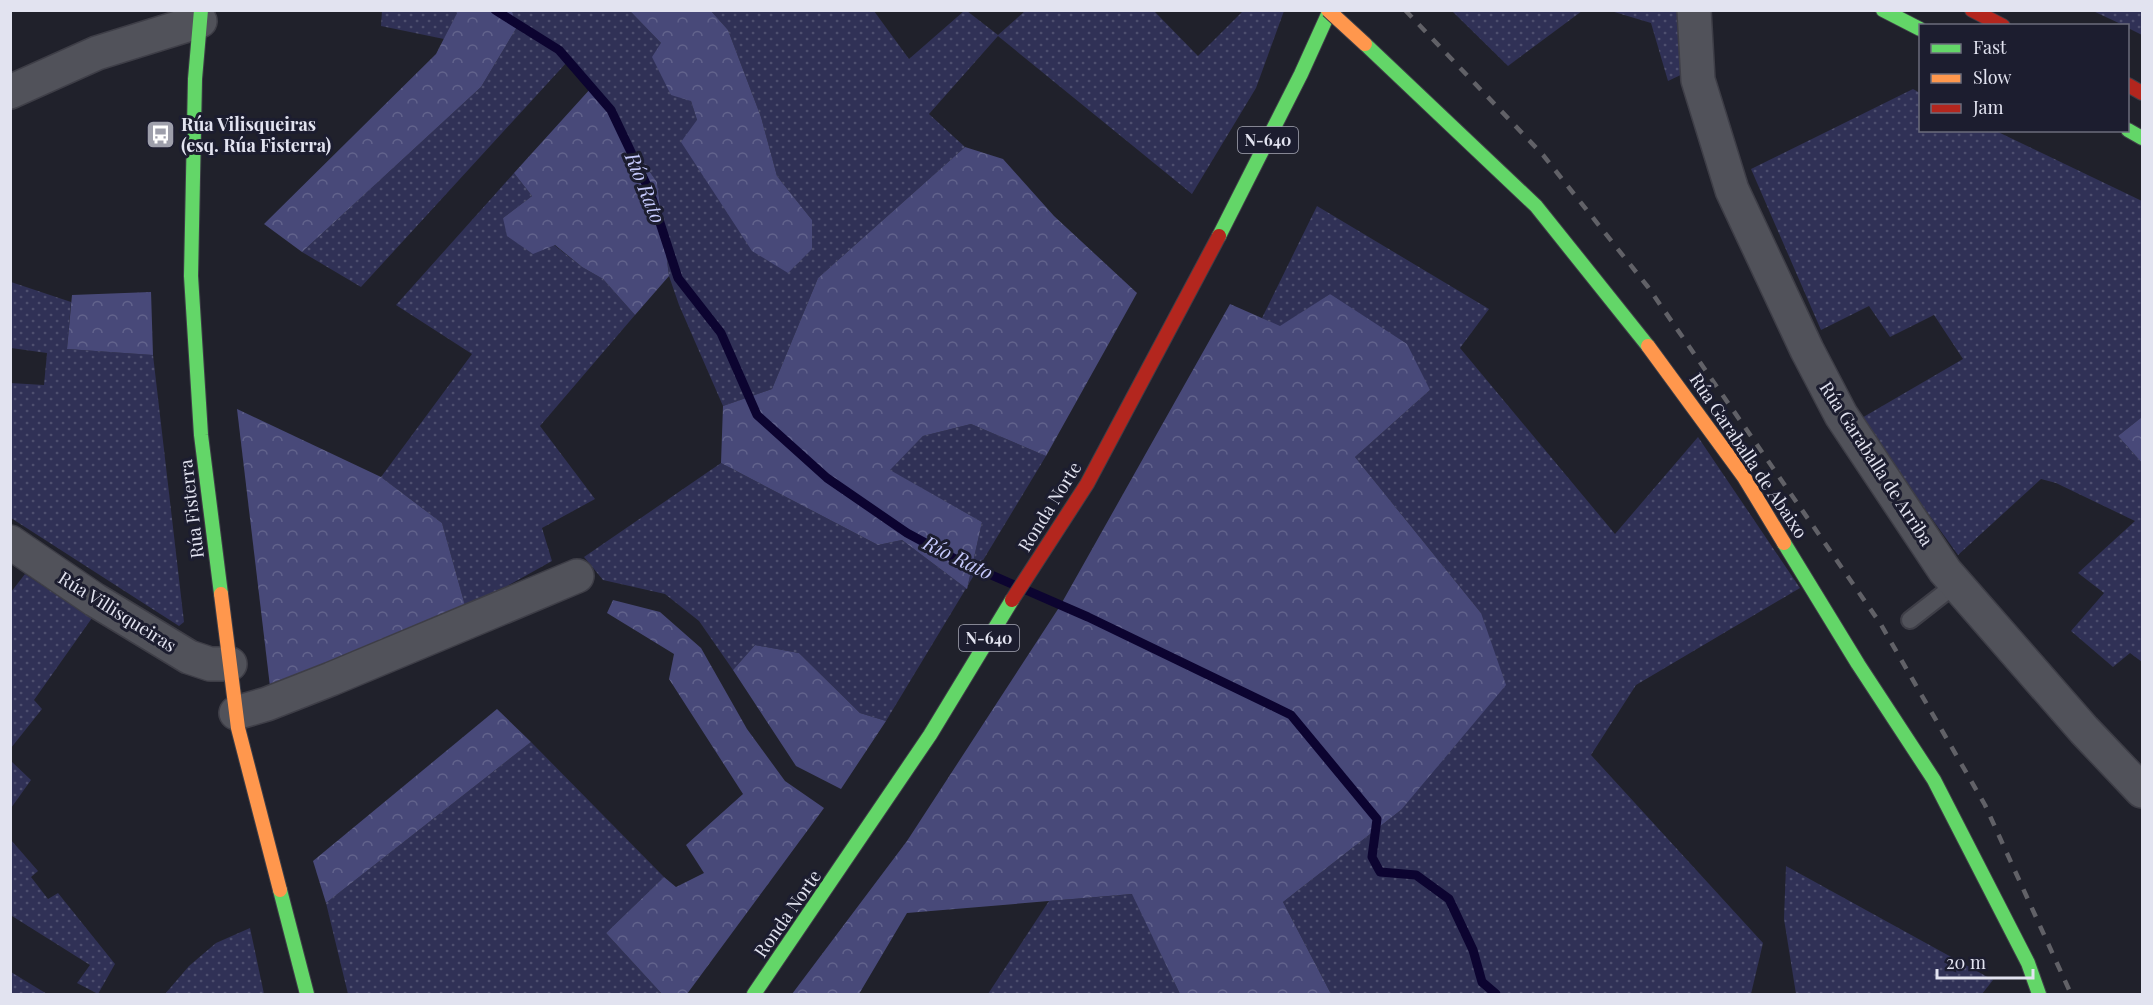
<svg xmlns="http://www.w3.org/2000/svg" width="2153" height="1005" viewBox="0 0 2153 1005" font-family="'Playfair Display',serif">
  <defs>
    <pattern id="grass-dots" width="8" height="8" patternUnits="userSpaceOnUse" patternTransform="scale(1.5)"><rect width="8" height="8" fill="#303156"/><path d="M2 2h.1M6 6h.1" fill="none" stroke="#4e4f6f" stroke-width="1.8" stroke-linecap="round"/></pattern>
    <pattern id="forest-crowns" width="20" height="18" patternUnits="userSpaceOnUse" patternTransform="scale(1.5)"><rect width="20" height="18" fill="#484979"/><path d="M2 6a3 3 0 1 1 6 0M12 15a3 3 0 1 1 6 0" fill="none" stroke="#62638c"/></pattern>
  </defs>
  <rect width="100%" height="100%" fill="#20212b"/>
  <g fill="url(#grass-dots)">
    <path d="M455,10L457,13L444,39L381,26L382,11Z"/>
    <path d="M512,11H630L661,43L691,101L697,120L812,220L777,176L761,117L728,30L711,11H874L909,59L964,11H967L998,35L1025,11H1154L1198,56L1243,11H1284L1256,88L1192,194L998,36L929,114L965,147L818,278L772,389L723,406L679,305L669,276L657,182L591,88L568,61L361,287L302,252L481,87L517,27Z"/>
    <path d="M1452,11H1582L1508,66Z"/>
    <path d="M1611,11H1682L1689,71L1668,81L1651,23Z"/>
    <path d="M2093,11H2142V35L2128,28V26L2123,25Z"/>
    <path d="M1913,89L1920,93V130L1996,131L2142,201V417L2118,436L2142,463V662L2130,653L2113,667L2071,631L2104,593L2078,573L2135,521L2056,483L2041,479L1958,555L1860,419L1963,359L1934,315L1890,337L1869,306L1821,330L1751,169Z"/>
    <path d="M514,173L532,196L503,218L554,245L582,267L603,279L635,315L540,426L595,499L542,528L552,561L466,609L442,523L381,477L472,354L396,305Z"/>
    <path d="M1317,206L1489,309L1460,348L1615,534L1698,437L1800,588L1636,685L1591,755L1763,943L1751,994H1331L1283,902L1401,810L1481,613L1355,457L1430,390L1330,294L1280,327L1262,318Z"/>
    <path d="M11,282L71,302L67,349L153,355L184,622L179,626L11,518L10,383L44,385L47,353L11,348Z"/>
    <path d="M971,424L1046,456L886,721L860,713L799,653L755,645L733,670L699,621L665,594L603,580L584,557L721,463L878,545L902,540L967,589L982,522L889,470L923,436Z"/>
    <path d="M25,574L92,618L34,700L42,709L11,748V592Z"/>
    <path d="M531,742L664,877L606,933L662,994H348L326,903Z"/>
    <path d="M11,761L31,780L11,808Z"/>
    <path d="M11,840L38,871L31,877L48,899L58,893L115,964L98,994L77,983L90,965L12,916L11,918Z"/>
    <path d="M1786,866L1993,980L1982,994H1796L1784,919Z"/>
    <path d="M1133,894L1180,994H988L1049,901Z"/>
    <path d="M250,928L264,994H165L189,966L216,943Z"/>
    <path d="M10,972H11L47,994H11Z"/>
  </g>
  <g fill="url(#forest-crowns)">
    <path d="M455,11H512L517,27L481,87L302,252L264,224L436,54L457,13Z"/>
    <path d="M630,11H711L728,30L761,117L777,176L812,220V249L788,273L752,251L681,142L697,120L691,101L671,95L652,57L661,43Z"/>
    <path d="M591,88L657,182L669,276L635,315L603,279L582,267L555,245L533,254L507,236L503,218L532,196L514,173Z"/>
    <path d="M965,147L1003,159L1054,216L1137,293L1046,456L971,424L923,436L890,470L982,522L967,589L902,540L878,545L721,463L723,406L772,389L818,278Z"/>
    <path d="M151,292L153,355L67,349L72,295Z"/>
    <path d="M1330,294L1407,344L1430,390L1355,457L1481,613L1506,685L1401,810L1283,902L1331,994H1180L1132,894L907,913L859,994H792L907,841L1060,606L1230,304L1280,326Z"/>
    <path d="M237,409L381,477L442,523L466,609L271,695Z"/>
    <path d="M2142,417V463L2118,436Z"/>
    <path d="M613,600L660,612L701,648L747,729L785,781L824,808L687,994H662L606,933L664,877L676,887L704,873L686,845L743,794L669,679L674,654L607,613Z"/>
    <path d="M755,645L799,653L860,713L886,721L841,789L796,766L733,670Z"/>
    <path d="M497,709L531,742L326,903L313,861Z"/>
  </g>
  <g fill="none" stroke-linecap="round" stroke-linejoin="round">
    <path stroke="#0c0430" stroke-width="9" d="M495,10L559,50L611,110L650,192L678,278L721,333L757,415L827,478L907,533L957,560L1088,617L1291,715L1377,819L1372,857L1380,872L1416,875L1449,899L1473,950L1482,982L1496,994"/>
    <defs>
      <path id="lane" d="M1910,620L1956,584"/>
      <g id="street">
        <path d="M1694,10L1698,80L1732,190L1807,350L1841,415L1945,571L2084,730L2142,791"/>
        <path d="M10,92L97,53L200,21"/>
        <path d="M10,542L95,600L189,657L210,664H230"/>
        <path d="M236,713L267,704L331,679L577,576"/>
      </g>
      <g id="fast">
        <path d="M201,10L195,79L191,276L201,435L221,594"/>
        <path d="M1883,10L1920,29"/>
        <path d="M1365,44L1536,206L1648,346"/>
        <path d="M2128,130L2142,138"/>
        <path d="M1219,236L1301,74L1330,10"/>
        <path d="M1784,543L1858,664L1934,780L2028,963L2039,994"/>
        <path d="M280,890L307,994"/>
        <path d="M754,994L930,735L1012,600"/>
      </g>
      <g id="slow">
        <path d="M1648,346L1744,477L1784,543"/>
        <path d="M221,594L238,728L280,890"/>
      </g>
      <g id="jam">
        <path d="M1972,10L2003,26"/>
        <path d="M2128,85L2142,93"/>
        <path d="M1012,600L1087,484L1219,236"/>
      </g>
    </defs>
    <use href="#lane" stroke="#3e3e47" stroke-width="20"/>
    <use href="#street" stroke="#3e3e47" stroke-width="36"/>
    <use href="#fast" stroke="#3e3e47" stroke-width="16"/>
    <use href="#slow" stroke="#3e3e47" stroke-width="16"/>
    <use href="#jam" stroke="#3e3e47" stroke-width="16"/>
    <use href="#lane" stroke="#51525a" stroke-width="16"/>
    <use href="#street" stroke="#51525a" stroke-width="33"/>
    <use href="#fast" stroke="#63d668" stroke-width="14"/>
    <use href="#slow" stroke="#ff974d" stroke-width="14"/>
    <use href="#jam" stroke="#b3261e" stroke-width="14"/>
    <path stroke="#616167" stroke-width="4.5" stroke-dasharray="10 10" stroke-linecap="butt" d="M1405,10L1543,155L1648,287L1880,623L1985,805L2071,994"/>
    <defs>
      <path id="slow-bridge" d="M1328,10L1365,44"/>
    </defs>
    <use href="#slow-bridge" stroke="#3e3e47" stroke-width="16" stroke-linecap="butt"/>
    <use href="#slow-bridge" stroke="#ff974d" stroke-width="14"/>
  </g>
  <defs>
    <symbol id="bus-square" viewBox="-11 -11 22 22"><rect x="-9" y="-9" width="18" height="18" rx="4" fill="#9e9fab" stroke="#1c1d2f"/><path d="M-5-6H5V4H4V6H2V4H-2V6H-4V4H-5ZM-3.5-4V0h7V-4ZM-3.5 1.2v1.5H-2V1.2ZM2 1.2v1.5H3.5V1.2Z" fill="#fff"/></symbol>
  </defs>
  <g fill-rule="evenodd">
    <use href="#bus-square" x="144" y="118" width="33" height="33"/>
  </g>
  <g text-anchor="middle" stroke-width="6" stroke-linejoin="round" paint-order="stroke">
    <g fill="#1c1d2f" stroke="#a7a8b6" stroke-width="1.5">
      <rect x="1238" y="127" width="60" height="26" rx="4.5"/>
      <rect x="959" y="625" width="60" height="26" rx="4.5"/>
    </g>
    <g font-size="16" font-weight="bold" fill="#e2e3f0">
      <text x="1268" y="146">N-640</text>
      <text x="989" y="644">N-640</text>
    </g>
    <g font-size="18" font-weight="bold" fill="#e2e3f0" stroke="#1c1d2f" text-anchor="start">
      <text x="181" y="131">Rúa Vilisqueiras<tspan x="181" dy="21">(esq. Rúa Fisterra)</tspan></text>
    </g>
    <g font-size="18" fill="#e2e3f0" stroke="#1c1d2f">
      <text transform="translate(1748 456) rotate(56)" y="6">Rúa Garaballa de Abaixo</text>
      <text transform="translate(1876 464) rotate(57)" y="6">Rúa Garaballa de Arriba</text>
      <text transform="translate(1050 507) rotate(-58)" y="6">Ronda Norte</text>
      <text transform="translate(192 509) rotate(-97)" y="6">Rúa Fisterra</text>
      <text transform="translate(117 612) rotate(32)" y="6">Rúa Villisqueiras</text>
      <text transform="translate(788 914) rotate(-55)" y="6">Ronda Norte</text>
    </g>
    <g font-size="20" font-style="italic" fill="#c5c9fc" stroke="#1c1d2f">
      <text transform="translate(645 188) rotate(68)" y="7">Río Rato</text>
      <text transform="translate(958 558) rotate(26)" y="7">Río Rato</text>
    </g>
  </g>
  <rect width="2153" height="1005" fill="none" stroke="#e2e3f0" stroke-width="24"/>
  <rect x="1919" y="24" width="210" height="108" fill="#1c1d2f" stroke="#6b6c7c" stroke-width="1.5"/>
  <rect x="1931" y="44" width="30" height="9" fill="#63d668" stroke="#6b6c7c" stroke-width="1.5"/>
  <text x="1973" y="54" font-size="18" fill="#e2e3f0">Fast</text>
  <rect x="1931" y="74" width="30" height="9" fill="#ff974d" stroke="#6b6c7c" stroke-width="1.5"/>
  <text x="1973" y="84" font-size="18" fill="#e2e3f0">Slow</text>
  <rect x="1931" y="104" width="30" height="9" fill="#b3261e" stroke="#6b6c7c" stroke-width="1.5"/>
  <text x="1973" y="114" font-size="18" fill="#e2e3f0">Jam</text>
  <path d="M1937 969v9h96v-9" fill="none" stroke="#e2e3f0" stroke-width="3"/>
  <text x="1946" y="969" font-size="18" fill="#e2e3f0" stroke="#1c1d2f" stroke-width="4.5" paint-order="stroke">20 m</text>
</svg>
